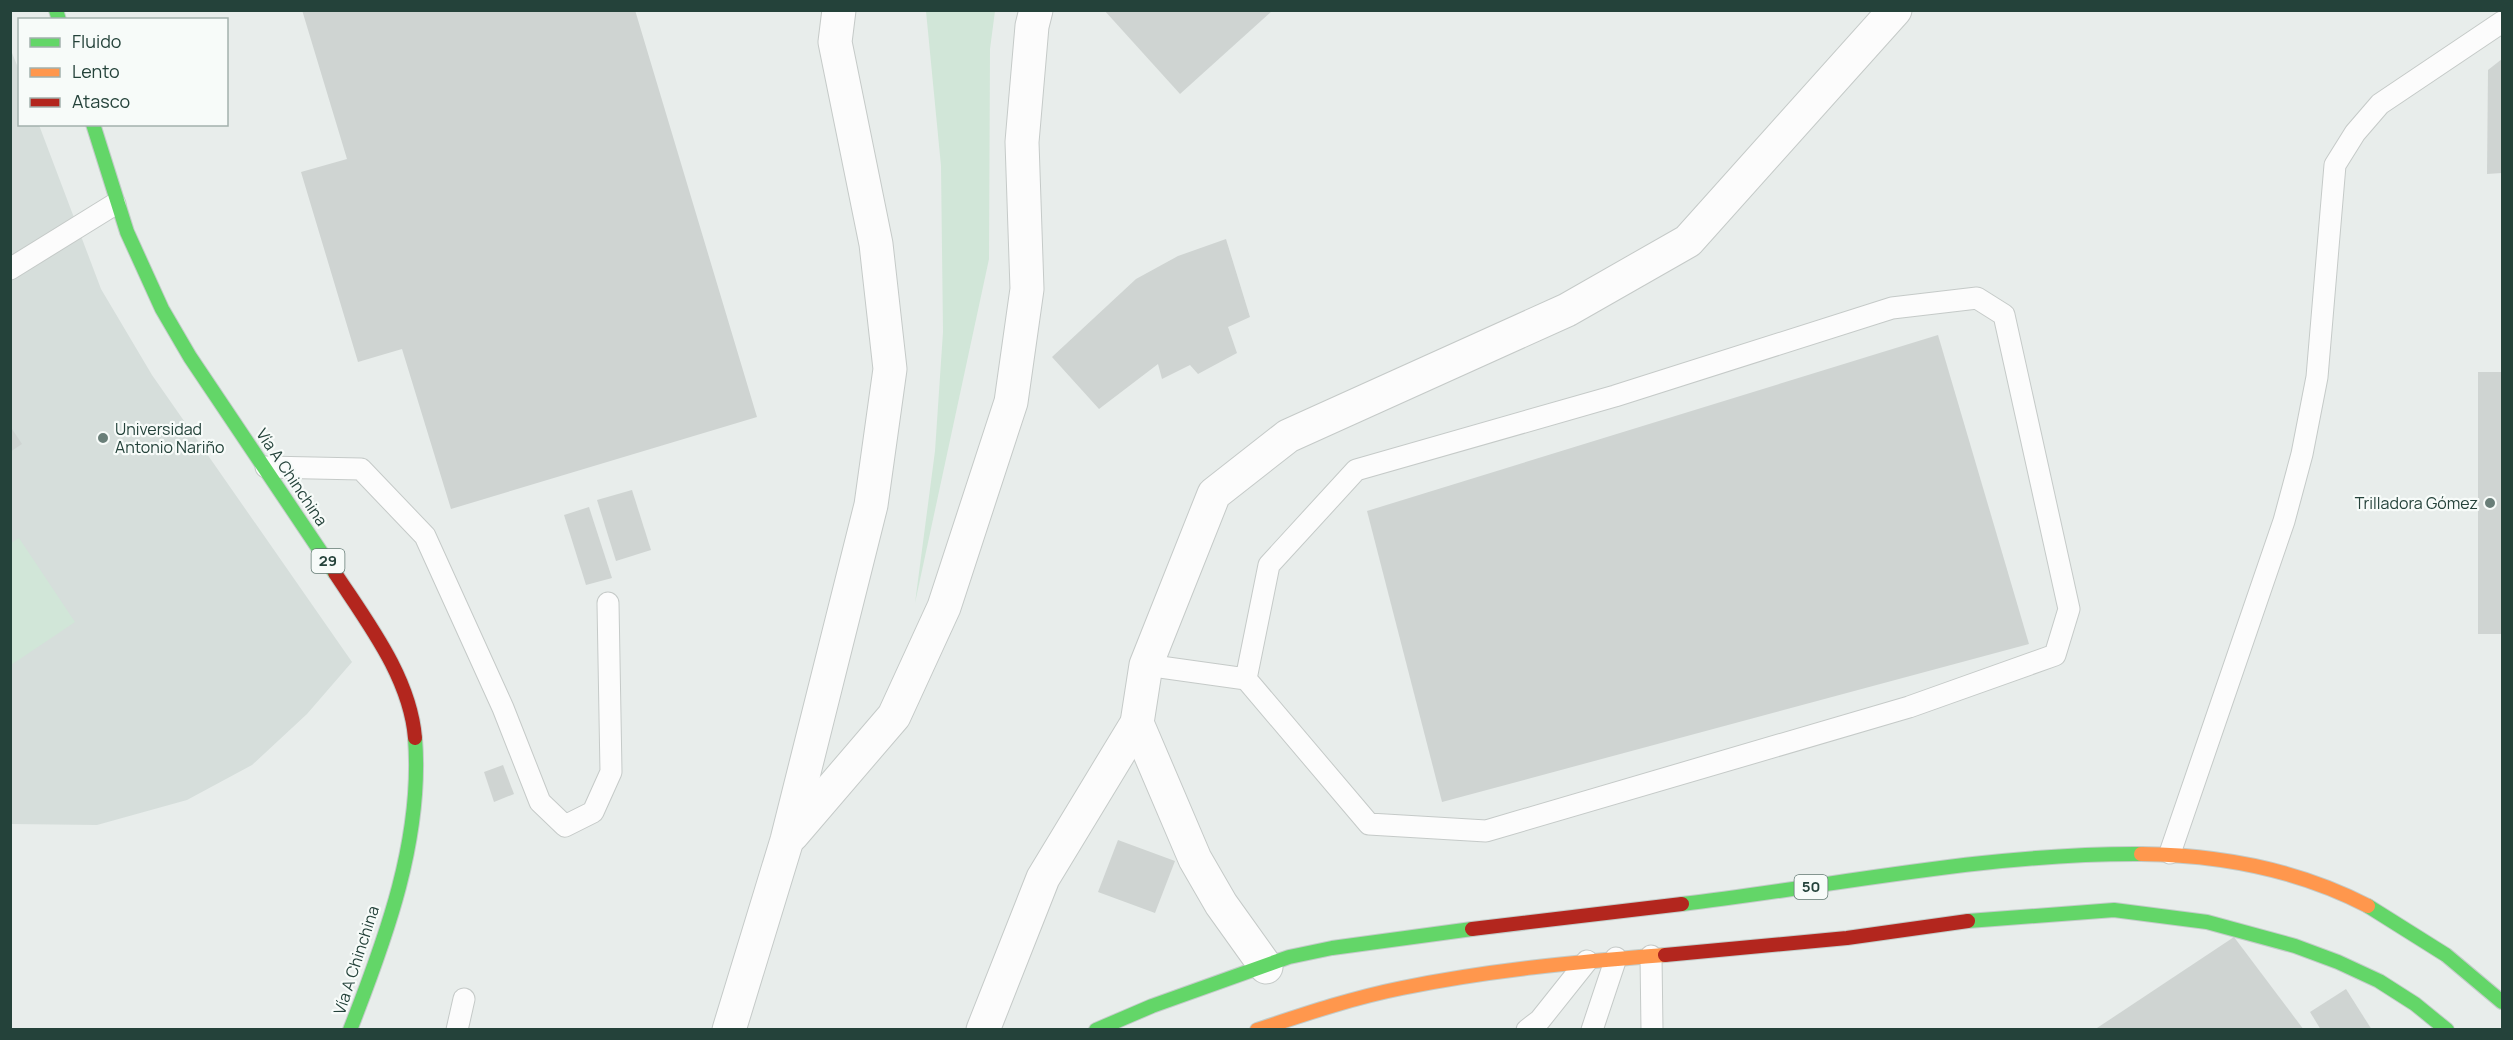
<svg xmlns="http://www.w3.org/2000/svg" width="2513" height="1040" viewBox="0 0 2513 1040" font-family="Manrope,sans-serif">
  <rect width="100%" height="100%" fill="#e8edeb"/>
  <path fill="#d6dedb" d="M10,48L19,70L20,124L39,125L101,289L152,375L352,662L307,714L252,765L187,800L97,825L11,824Z"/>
  <g fill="#d1e6d8">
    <path d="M926,11H995L990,49L989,259L915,603L935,451L943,332L941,166Z"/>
    <path d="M19,538L75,622L11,665V543Z"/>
  </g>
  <g fill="#cfd4d2">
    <path d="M302,10H635L757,417L451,509L402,349L358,362L301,172L347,159Z"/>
    <path d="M1104,10H1273L1180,94Z"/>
    <path d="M2502,59V173L2487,174L2488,70Z"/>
    <path d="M1226,239L1250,317L1228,327L1237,353L1198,374L1190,365L1162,379L1158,364L1099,409L1052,357L1136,279L1178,256Z"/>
    <path d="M1938,335L2029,644L1442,802L1367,511Z"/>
    <rect x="2478" y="372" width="24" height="262"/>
    <path d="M10,426L22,444L10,452Z"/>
    <path d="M632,490L651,550L616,561L597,500Z"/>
    <path d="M589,507L612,578L586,585L564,515Z"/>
    <path d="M503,765L514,794L494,802L484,772Z"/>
    <path d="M1118,840L1175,861L1155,913L1098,892Z"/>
    <path d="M2234,937L2304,1030H2094Z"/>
    <path d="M2346,989L2372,1030H2321L2310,1012Z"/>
  </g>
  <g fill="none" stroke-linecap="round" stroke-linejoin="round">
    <defs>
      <g id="lane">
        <path d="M10,269L115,204"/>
        <path d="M266,467L361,469L425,536L503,708L540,802L565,826L593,812L611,772L608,603"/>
        <path d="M1146,665L1246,679L1369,824L1486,831L1909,707L2055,655L2069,609L2004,315L1977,298L1892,308L1615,396L1356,470L1269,565L1246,679"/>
        <path d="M2170,853L2284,521L2302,454L2317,377L2335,165L2355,133L2380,104L2502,22"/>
        <path d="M1651,956L1652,1030"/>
        <path d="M457,1030L464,999"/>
        <path d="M1527,1030L1540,1020L1587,961"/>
        <path d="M1592,1030L1616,958"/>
      </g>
      <g id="street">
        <path d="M1137,723L1195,859L1221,904L1266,967"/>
        <path d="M792,835L894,716L944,607L1011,402L1027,289L1022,142L1032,26L1036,10"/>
        <path d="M729,1030L787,840L871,505L890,369L876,244L835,42L839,10"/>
        <path d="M983,1030L1043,878L1137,723L1146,665L1214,494L1288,436L1567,310L1688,241L1895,10"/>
      </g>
      <g id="fast">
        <path d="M56,10L59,20"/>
        <path d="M93,124L127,232L162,309L190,357L335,573"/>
        <path d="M1682,904C1834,886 1987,853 2141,854"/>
        <path d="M2368,906L2446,955L2502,1002"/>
        <path d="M1968,921L2114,910L2207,922L2295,946L2338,962L2379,981L2415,1004L2447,1030"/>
        <path d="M350,1030C386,938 423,838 415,738"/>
        <path d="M1096,1030L1152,1006L1289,957L1332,948L1472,929"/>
      </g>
      <g id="slow">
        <path d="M2141,854C2221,855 2297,869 2368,906"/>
        <path d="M1257,1030C1305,1014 1352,998 1402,988C1489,970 1577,962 1665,955"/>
      </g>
      <g id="jam">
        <path d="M335,573C367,622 410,677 415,738"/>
        <path d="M1472,929L1682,904"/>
        <path d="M1665,955L1847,938L1968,921"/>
      </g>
    </defs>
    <use href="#lane" stroke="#c5cac8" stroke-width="23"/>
    <use href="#street" stroke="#c5cac8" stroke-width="35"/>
    <use href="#fast" stroke="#c3ccc9" stroke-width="16"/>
    <use href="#slow" stroke="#c3ccc9" stroke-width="16"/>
    <use href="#jam" stroke="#c3ccc9" stroke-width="16"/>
    <use href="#lane" stroke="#fcfcfc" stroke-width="21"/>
    <use href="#street" stroke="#fcfcfc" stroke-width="33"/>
    <use href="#fast" stroke="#63d668" stroke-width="14"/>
    <use href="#slow" stroke="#ff974d" stroke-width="14"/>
    <use href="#jam" stroke="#b3261e" stroke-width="14"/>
  </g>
  <g fill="#697e78" stroke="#f7fbf9" stroke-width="2">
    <circle cx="103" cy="438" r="6"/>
    <circle cx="2490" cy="503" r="6"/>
  </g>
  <g text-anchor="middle" stroke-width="4.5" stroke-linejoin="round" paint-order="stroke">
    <g fill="#f7fbf9" stroke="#637a73" stroke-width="1.5">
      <rect x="311.5" y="549" width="33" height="24" rx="4.5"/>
      <rect x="1794.5" y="875" width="33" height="24" rx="4.5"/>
    </g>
    <g font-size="15" font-weight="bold" fill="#24423a">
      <text x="328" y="566">29</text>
      <text x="1811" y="892">50</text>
    </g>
    <g font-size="16" fill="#24423a" stroke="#f7fbf9" text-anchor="start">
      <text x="115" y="435">Universidad<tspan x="115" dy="18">Antonio Nariño</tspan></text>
      <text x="2478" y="509" text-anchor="end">Trilladora Gómez</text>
    </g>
    <g font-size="16" fill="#24423a" stroke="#f7fbf9">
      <text transform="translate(292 477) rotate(56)" y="6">Vía A Chinchina</text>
      <text transform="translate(356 960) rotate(-72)" y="6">Vía A Chinchina</text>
    </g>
  </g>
  <rect width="2513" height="1040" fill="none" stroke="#24423a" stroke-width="24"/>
  <rect x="18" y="18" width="210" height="108" fill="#f7fbf9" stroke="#a3b1ad" stroke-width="1.5"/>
  <rect x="30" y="38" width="30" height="9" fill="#63d668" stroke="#a3b1ad" stroke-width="1.5"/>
  <text x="72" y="48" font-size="18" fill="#24423a">Fluido</text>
  <rect x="30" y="68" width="30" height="9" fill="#ff974d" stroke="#a3b1ad" stroke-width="1.5"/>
  <text x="72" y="78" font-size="18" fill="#24423a">Lento</text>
  <rect x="30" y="98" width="30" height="9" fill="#b3261e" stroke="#a3b1ad" stroke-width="1.5"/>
  <text x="72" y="108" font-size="18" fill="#24423a">Atasco</text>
</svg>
